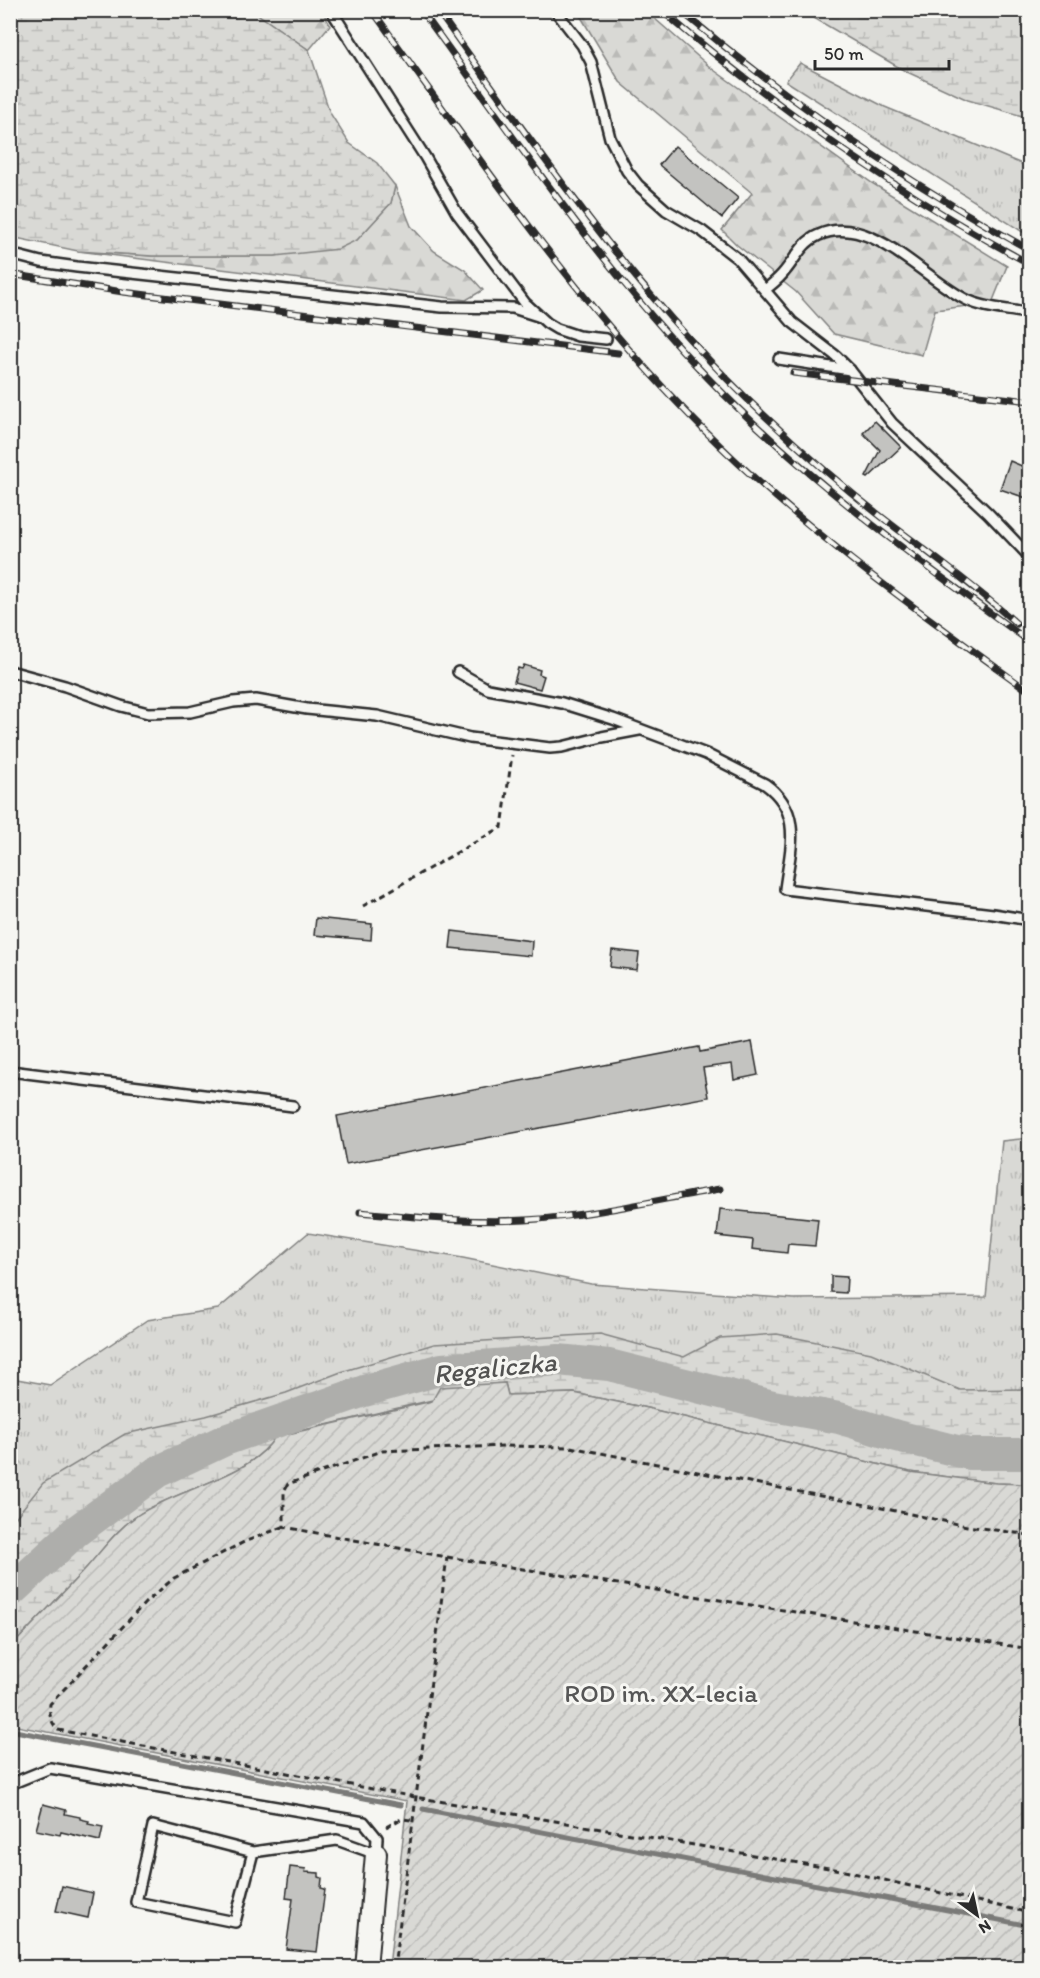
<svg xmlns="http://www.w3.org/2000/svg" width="1040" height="1978" viewBox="0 0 1040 1978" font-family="Itim,sans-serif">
  <defs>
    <pattern id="grass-tufts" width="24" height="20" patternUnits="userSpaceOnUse" patternTransform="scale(1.5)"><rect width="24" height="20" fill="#d9d9d5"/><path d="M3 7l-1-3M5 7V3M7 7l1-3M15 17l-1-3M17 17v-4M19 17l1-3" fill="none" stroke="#babab7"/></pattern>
    <pattern id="forest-firs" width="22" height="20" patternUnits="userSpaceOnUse" patternTransform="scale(1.5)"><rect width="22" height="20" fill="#d9d9d5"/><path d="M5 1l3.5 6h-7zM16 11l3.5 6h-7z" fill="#babab7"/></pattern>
    <pattern id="wetland-marsh" width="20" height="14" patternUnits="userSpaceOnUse" patternTransform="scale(1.5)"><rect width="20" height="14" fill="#d9d9d5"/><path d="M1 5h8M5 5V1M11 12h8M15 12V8" fill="none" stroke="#babab7"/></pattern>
    <pattern id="garden-furrows" width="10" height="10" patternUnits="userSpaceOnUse" patternTransform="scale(1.5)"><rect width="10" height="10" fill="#d9d9d5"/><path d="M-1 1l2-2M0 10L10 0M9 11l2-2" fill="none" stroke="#babab7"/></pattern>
  </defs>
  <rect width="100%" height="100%" fill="#f6f6f2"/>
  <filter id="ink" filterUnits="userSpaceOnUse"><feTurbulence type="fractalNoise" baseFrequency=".0167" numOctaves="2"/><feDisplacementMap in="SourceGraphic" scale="12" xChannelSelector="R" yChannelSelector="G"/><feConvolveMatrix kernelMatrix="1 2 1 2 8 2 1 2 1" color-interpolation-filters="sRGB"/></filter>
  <g filter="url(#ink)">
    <g fill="url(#grass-tufts)" stroke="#828280" stroke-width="1.5">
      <path d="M800,63L885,107L1029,167V236L786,81Z"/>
      <path d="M1029,1138V1484L647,1408L11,1647V1378L50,1385L147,1320L218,1309L308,1233L463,1258L591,1284L794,1299L986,1297L1002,1141Z"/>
    </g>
    <g fill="url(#forest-firs)" stroke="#828280" stroke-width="1.5">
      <path d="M253,11H322L330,25L309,50Z"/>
      <path d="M575,11H646L711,68L872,183L1007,266L992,303L935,310L922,355L834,334L796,292L737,245L722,230L752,193L620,82L581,17Z"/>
      <path d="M395,186L411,226L434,251L465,270L483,290L466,300L78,251L152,256H275L357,240L391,203Z"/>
    </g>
    <g fill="url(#wetland-marsh)" stroke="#828280" stroke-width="1.5">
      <path d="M11,10L253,11L309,50L330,113L349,143L377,163L395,186L391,203L357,240L338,249L275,256H152L78,251L11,237Z"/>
      <path d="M802,11H1029V118L968,100L905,71Z"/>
      <path d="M600,1334L684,1357L720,1338L777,1334L871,1353L960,1390L1029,1389V1484L996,1483L910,1472L647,1408L574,1393L508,1395L505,1383L275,1437C252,1476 177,1489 138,1515C117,1529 103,1549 87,1567C62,1594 36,1621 11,1647V1523L43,1483L125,1434L206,1416L286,1393L341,1372L434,1344Z"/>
    </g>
    <path fill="url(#garden-furrows)" stroke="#828280" stroke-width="1.5" d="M505,1383L508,1395L574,1393L647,1408L910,1472L996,1483L1029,1484V1967H389L407,1801L11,1725V1647C36,1621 62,1594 87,1567C103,1549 117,1529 138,1515C177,1489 253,1476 275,1437L432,1401L440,1387Z"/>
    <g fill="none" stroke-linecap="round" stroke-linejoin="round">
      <g stroke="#7a7a78" stroke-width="5">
        <path d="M10,1727L15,1731L401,1805"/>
        <path d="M423,1809L1030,1926"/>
      </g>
      <path stroke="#aeaeab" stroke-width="32" d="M10,1592L75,1532L157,1472L225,1440L364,1391L442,1369L558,1360L609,1365L773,1406L839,1418L897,1436L969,1454H1030"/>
    </g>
    <g fill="#c3c3c0" stroke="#2b2b2b" stroke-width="1.5">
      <path d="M675,146L738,198L722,218L659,165Z"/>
      <path d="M875,421L901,447L868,478L866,477L880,450L863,433Z"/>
      <path d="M1010,461L1029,469V499L1000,489Z"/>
      <path d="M524,665L540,670L539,674L544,676L540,689L514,682L518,668L522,669Z"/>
      <path d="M316,918L372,924L371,940L314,935Z"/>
      <path d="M452,931L532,941L531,956L450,948Z"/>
      <path d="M612,950L639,953L637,970L610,967Z"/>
      <path d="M752,1042L758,1075L734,1080L732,1064L703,1068L708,1097L346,1164L337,1116L699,1047L700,1052Z"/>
      <path d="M720,1209L818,1219L815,1246L788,1244L787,1253L752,1249L753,1240L717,1236Z"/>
      <path d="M831,1276L847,1277L846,1293L831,1292Z"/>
      <path d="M43,1804L66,1810L65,1814L80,1817V1819L89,1821L88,1824L103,1827L100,1841L61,1832L60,1835L36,1830Z"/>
      <path d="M290,1867L306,1869L305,1872L319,1873V1877L322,1878L321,1888L325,1889L317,1952L286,1949L293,1899L286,1898Z"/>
      <path d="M62,1886L93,1893L88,1918L56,1911Z"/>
    </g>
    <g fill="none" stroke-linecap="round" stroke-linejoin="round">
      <defs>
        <g id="lane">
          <path d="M331,10L425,157L457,213L525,303L547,323L557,329L578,336L606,339"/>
          <path d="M555,10L582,45L591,62L610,138L627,171L638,185L666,210L702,231L738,259L792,322L836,356L850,370L892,423L988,513L1030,557"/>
          <path d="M10,254L41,262L77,267L442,307L513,308L538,316"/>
          <path d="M765,290C772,284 779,279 785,271C796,258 802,242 819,235C870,212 925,280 967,300C986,309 1009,309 1030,314"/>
          <path d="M779,359L850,370"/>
          <path d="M10,671L65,686L121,706L148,713L190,712L233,702L256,700L307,709L377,716L470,738L550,748L562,747L602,737L639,730"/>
          <path d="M458,672L488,689L562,703L613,719L706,754L765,784C804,812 790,849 785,889L993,914L1030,920"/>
          <path d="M10,1071L293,1106"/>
          <path d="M10,1786L13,1783L50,1768L364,1822L377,1838L376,1854L337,1840L253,1852L153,1826L136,1902L235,1922L253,1852"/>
        </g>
        <path id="street" d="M366,1968L376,1854"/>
      </defs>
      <use href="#lane" stroke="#2b2b2b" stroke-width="14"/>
      <use href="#street" stroke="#2b2b2b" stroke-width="24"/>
      <g stroke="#2b2b2b" stroke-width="3" stroke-dasharray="6 4.5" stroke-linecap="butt">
        <path d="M363,906L502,827L512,755"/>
        <path d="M283,1527L244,1542L174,1578L145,1603L50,1704C49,1714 50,1721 58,1730L415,1797L840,1870L1030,1913"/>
        <path d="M1030,1535L967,1526L877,1507L570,1447L503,1446L382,1451L288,1484L284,1491V1527L447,1557L1030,1649"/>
        <path d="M386,1827L401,1819L412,1820"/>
        <path d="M394,1968L447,1557"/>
      </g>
      <use href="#lane" stroke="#f6f6f2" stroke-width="9"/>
      <use href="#street" stroke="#f6f6f2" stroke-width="20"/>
      <defs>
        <g id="rail">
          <path d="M372,10C477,155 578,305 705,431C804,530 917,610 1030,692"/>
          <path d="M421,10C513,136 600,266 708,378C805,479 917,560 1030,642"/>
          <path d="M437,10C539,152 637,296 765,416C806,455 850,493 896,528C937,559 978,589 1017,624"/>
          <path d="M661,10C775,107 898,193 1030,264"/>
          <path d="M680,10C788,101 906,182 1030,250"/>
          <path d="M10,274L123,292L618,353"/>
          <path d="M793,373L1030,401"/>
          <path d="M360,1212C415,1217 470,1223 525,1220C591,1216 656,1200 720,1189"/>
        </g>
      </defs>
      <use href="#rail" stroke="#2b2b2b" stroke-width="7"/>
      <use href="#rail" stroke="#f6f6f2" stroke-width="4.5" stroke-dasharray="14" stroke-linecap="butt"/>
    </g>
  </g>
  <g text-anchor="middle" stroke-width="6" stroke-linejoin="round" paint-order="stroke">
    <g font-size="26" fill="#565656" stroke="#f6f6f2">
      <text x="661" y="1702">ROD im. XX-lecia</text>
    </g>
    <g font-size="27" font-style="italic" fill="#525251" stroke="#f6f6f2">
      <text transform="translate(495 1368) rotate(-6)" y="9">Regaliczka</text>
    </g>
  </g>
  <rect width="1040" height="1978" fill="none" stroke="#f6f6f2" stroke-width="36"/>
  <rect x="18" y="18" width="1004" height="1942" fill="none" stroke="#2b2b2b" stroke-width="2" filter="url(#ink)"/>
  <g transform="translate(977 1915) rotate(147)" stroke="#f6f6f2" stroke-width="4.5" paint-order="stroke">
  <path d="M0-4.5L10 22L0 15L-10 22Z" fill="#2b2b2b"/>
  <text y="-9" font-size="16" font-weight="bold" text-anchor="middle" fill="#2b2b2b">N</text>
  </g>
  <path d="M815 60v9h134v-9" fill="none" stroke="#2b2b2b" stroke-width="3"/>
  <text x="824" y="60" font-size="18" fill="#2b2b2b" stroke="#f6f6f2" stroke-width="4.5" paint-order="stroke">50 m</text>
</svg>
